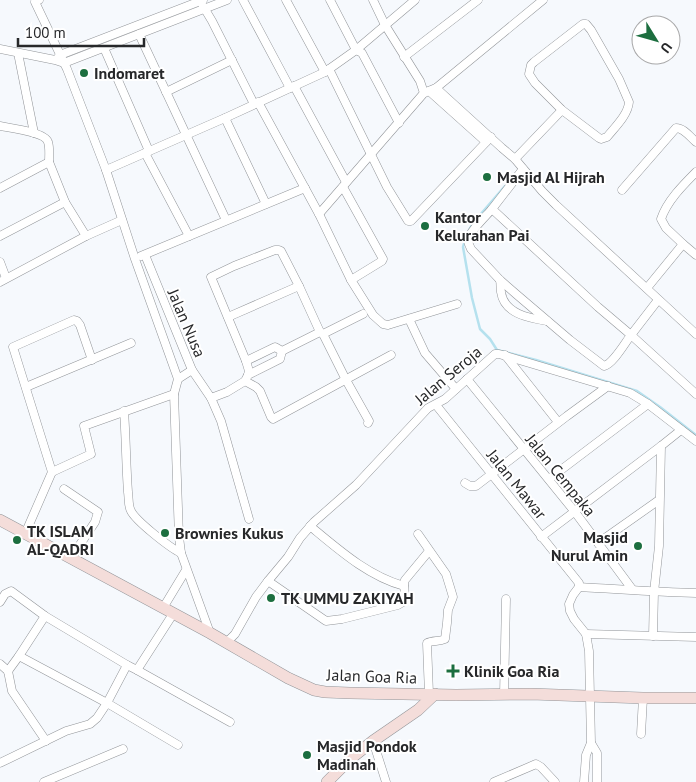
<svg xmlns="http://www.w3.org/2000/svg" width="696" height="782" viewBox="0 0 696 782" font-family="'PT Sans',sans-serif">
  <rect width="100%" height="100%" fill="#f6f9fd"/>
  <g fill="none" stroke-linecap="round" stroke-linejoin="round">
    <g stroke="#b5e1ee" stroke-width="2.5">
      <path d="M469,230L473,223L505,186"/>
      <path d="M465,240L463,247L472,298L480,329L490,339L497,350L536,360L637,391L660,407L696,435"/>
    </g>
    <defs>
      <g id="street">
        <path d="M39,0L35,2L67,69L106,170L225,118L325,72L356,50L415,0"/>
        <path d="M243,0L290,88"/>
        <path d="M286,0L325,72"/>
        <path d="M330,0L356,50L362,53L399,123"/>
        <path d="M373,0L385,25L420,81L424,93"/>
        <path d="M203,6L212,21L254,104"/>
        <path d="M583,24H586L591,30L619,79L629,102C628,115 615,127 607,137L601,139L599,138L562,110L535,83L529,74L531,65L534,62Z"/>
        <path d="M139,34L226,220"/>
        <path d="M104,48L149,151"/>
        <path d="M0,49L55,60L64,63L227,0"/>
        <path d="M18,53L34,133"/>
        <path d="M404,57L478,0"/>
        <path d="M57,59L60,55L203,0"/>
        <path d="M329,69L387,187L408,221H411L491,137"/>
        <path d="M294,86L346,182"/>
        <path d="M436,88L502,148L515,159L542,191L556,205L696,334"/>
        <path d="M429,91L486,142"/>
        <path d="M166,92L232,60"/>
        <path d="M258,102L319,214L351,280L373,315L383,324L388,325L457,304"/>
        <path d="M225,118L266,204"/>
        <path d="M0,126C10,128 45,132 48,142C50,148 49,156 49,162L0,188"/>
        <path d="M145,153L189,236"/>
        <path d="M515,159L562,110"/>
        <path d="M49,162L65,202L86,236L122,220"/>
        <path d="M523,169L492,209L598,307L631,335L658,300"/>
        <path d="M106,170L135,259L178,379L174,394L179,537L181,553L210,633"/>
        <path d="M343,187L383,259L382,261L351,280"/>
        <path d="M622,190L676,128C684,128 690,137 696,142"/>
        <path d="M492,209C486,216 469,232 468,240C468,244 470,246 471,249L500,280L516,294L570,340L604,366C613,364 625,343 631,335L696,394"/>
        <path d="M319,214L424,93L436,88L543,0"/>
        <path d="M0,236L65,202"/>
        <path d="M683,244L696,255"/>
        <path d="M145,255L192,370L211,398L221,421L249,519"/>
        <path d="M141,256L305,188"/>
        <path d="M0,262L6,278"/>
        <path d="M500,280C501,284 500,288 501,292C504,314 529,318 547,321"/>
        <path d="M0,282L86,236"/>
        <path d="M647,288L683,244L666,228L661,219C667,201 683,185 696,172"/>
        <path d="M228,317L299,286"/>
        <path d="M409,319L425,353L456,389"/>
        <path d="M323,334L363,314"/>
        <path d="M505,355L558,422"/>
        <path d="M246,361L275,347L282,351L320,332"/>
        <path d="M248,375L249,371L246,361L211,277L234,266L275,250H279L281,251L299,286L320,332L323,334L346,380L369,421L368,423"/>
        <path d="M178,379L192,370"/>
        <path d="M467,379L575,512L632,589"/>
        <path d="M245,381L256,387L260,391L271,417L273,419L391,355"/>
        <path d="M26,387L131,343"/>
        <path d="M211,398L227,392L245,381L248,375L280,359L282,351"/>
        <path d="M436,405L579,583V587L573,595L569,604L570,611L574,619L586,634L589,651L591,743L586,755L584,782"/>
        <path d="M124,411C126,438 126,465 128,492C129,498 128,506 131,511C136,521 170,548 181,553"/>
        <path d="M52,472L91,454L84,426L174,394"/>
        <path d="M549,479L648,404"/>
        <path d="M465,483L470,486H476L567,416L608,386"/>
        <path d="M64,489L98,512L95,522L71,558"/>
        <path d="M310,526C339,550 368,576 404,586"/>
        <path d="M25,534L52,472L13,347L74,320L77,321L80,325L92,360"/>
        <path d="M418,534L446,574L450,587L453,597L448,610L447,623L445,639C439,642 433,640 427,643L429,694"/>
        <path d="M541,537L661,446L681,430"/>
        <path d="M598,543L659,500"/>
        <path d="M268,581L288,557L300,538L314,522L356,485L428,408L445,399L495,354H499L630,393L648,404L696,441"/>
        <path d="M579,587C618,589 657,592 696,593"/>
        <path d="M0,602L5,594L11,591L45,616"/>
        <path d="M163,608L186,570"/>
        <path d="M586,634L696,637"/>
        <path d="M653,636L654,592L659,546L661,446"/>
        <path d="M226,643L235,634L256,597L268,581L326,621L342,619L398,605L403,602L405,597L404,583L405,580L429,551"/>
        <path d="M19,656L45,616L127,665"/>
        <path d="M0,664L8,671"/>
        <path d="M137,670L230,722"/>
        <path d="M8,671L19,656L107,703L178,745"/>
        <path d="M8,671L12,691L46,741"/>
        <path d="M504,695L506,599"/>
        <path d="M641,734L643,698"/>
        <path d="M373,741L386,782"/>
        <path d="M591,743L597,753V782"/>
        <path d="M0,763L66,731L90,724L97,718L107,703L127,665L137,670L173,614"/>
        <path d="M44,782L123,749"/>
        <path d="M494,782L536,764L541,767L555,782"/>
      </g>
      <g id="secondary">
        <path d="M0,520L210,633L288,678L314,690L325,692L350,693L456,695L531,694L643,698H696"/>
        <path d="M327,782L350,759L373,741L418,710L435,694"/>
      </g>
    </defs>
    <use href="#street" stroke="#929599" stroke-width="9"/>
    <use href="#secondary" stroke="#929599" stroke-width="12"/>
    <use href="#street" stroke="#fff" stroke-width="8"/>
    <use href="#secondary" stroke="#f4ddda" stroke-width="11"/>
  </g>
  <g fill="#1c6e3f" stroke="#fff" stroke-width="2">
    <circle cx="84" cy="73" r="5"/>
    <circle cx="487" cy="177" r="5"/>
    <circle cx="425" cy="226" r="5"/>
    <circle cx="165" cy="533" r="5"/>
    <circle cx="17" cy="540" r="5"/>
    <circle cx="638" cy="546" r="5"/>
    <circle cx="271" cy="598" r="5"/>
    <path d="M450.5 663.5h5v5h5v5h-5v5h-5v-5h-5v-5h5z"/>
    <circle cx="307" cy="755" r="5"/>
  </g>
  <g text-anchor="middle" stroke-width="4" stroke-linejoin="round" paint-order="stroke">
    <g font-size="16" font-weight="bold" fill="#27282a" stroke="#fff" text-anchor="start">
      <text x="94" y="79">Indomaret</text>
      <text x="497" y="183">Masjid Al Hijrah</text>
      <text x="435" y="223">Kantor<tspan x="435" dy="18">Kelurahan Pai</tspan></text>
      <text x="27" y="537">TK ISLAM<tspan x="27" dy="18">AL-QADRI</tspan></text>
      <text x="175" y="539">Brownies Kukus</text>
      <text x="628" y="543" text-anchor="end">Masjid<tspan x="628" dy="18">Nurul Amin</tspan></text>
      <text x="281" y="604">TK UMMU ZAKIYAH</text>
      <text x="464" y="677">Klinik Goa Ria</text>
      <text x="317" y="752">Masjid Pondok<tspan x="317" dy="18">Madinah</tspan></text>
    </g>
    <g font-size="16" fill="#27282a" stroke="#fff">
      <text transform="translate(187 323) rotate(67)" y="6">Jalan Nusa</text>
      <text transform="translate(448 375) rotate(-40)" y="6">Jalan Seroja</text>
      <text transform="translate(561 475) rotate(51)" y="6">Jalan Cempaka</text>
      <text transform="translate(517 484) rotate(51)" y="6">Jalan Mawar</text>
      <text transform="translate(372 676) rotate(2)" y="6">Jalan Goa Ria</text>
    </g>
  </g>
  <g transform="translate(656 40) rotate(127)"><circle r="24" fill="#ffffff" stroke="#a9a9aa"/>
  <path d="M0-4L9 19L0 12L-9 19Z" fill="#1c6e3f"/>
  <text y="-8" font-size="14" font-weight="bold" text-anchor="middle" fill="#27282a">U</text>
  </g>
  <path d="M18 38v8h126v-8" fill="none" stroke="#27282a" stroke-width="2.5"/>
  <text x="25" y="38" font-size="15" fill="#27282a" stroke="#ffffff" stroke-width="4" paint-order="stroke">100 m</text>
</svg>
